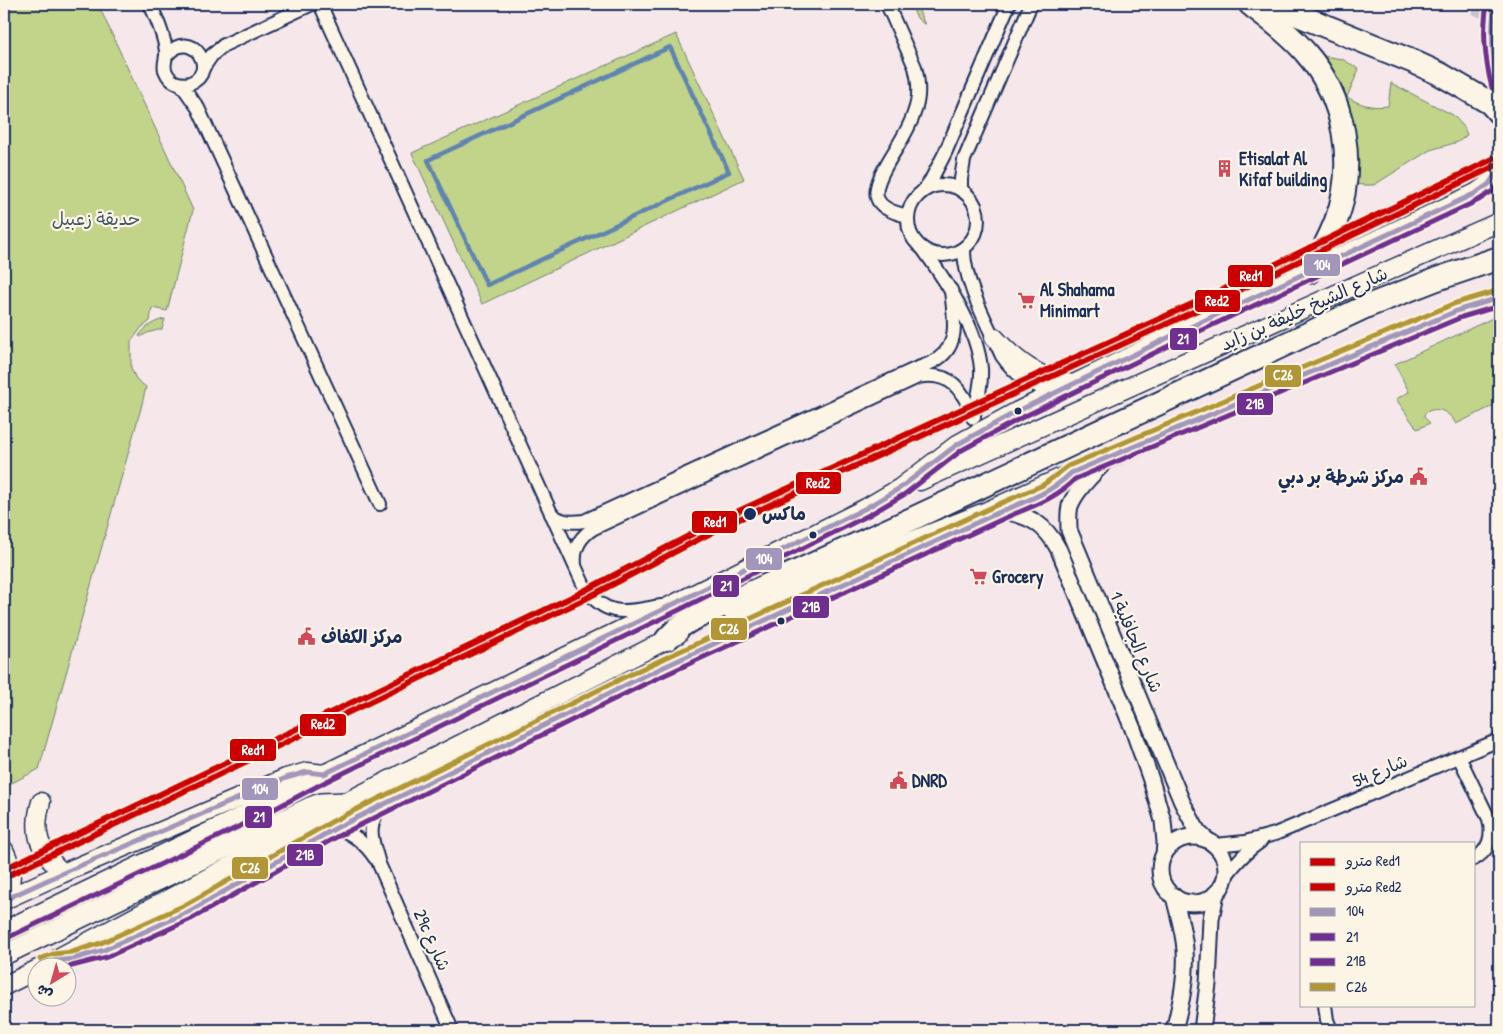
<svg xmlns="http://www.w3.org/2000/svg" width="1503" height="1034" viewBox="0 0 1503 1034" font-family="'Patrick Hand','Playpen Sans Arabic',sans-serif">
  <rect width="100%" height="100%" fill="#f6e7ea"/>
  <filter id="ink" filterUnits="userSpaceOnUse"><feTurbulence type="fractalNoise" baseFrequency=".02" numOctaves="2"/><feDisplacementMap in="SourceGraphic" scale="10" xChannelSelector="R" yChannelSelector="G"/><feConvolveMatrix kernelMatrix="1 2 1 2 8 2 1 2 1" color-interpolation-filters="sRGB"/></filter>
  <g filter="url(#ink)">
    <g fill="#c1d489" stroke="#6e8274">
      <path d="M4,4H98L193,210L167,311L152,308L150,321L141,328L131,342V368L136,379L146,387L141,408L39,769L4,787Z"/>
      <path d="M910,4H916L925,25L917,18Z"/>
      <path d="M676,34L744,179L482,304L412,153Z"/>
      <path d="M1318,55L1342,59L1359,69L1347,97C1360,105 1373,108 1388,106L1391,83L1453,115L1464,127L1467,135L1458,142L1430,150L1374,185H1362L1356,184L1357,167Z"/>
      <path d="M1499,315V403L1456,424C1449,412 1438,405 1425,413L1424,417L1430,423L1417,429L1396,399L1409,392L1395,364Z"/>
      <path d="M165,319L162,329L147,333L140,337L139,336C145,327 154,321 165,319Z"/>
    </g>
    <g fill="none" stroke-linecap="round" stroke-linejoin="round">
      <path stroke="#6184b2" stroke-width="4.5" d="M670,47L729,172L487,285L428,160Z"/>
      <path stroke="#cac2ce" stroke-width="22" stroke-dasharray="22 11" stroke-linecap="butt" d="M1477,4L1499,14"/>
      <defs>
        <g id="minor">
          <path d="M150,4C157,19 164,35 166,51C167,58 163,63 165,70C167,75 170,80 175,82C180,84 186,84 190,83C220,72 192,26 167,55"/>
          <path d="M320,4L585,588C608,620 628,611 661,606"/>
          <path d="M887,4L915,67C919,82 920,98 914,113C909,130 896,148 887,164C870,194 871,208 908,216"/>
          <path d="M203,68L212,55L224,45L312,4"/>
          <path d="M181,84L198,108L380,504"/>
          <circle cx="943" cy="220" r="35"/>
          <path d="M924,190L931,180L945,153L1009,4"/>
          <path d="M961,190V179L964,160L1031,4"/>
          <path d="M964,248C963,281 988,325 1002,356C1016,376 1032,387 1056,392"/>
          <path d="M923,249C946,281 978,329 981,369C982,385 977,402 973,418"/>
          <path d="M551,514C561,522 571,523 584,521L913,370C922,366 932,364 939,358C961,343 953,313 951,290"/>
          <path d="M575,565C573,548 581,536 594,528L918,377C951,370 963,391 974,417"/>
          <path d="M1459,757L1489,819C1493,836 1490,850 1474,859"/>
          <path d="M381,807C365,828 373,841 379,864L452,1030"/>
          <path d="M336,828C353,833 365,843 375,858"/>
          <path d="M1215,845L1245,842L1275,834L1499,740"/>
          <path d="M1225,877C1236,862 1246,851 1261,841"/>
          <path d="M60,960L73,959L104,950L188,912L336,828L640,678L967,527"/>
          <path d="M1325,1005L1327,1020L1331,1030"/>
        </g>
        <g id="tertiary">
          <path d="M1107,459C1094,474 1077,488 1070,506C1068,514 1069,522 1069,530L1182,802L1198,832L1207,840"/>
          <path d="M1002,511C1031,516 1045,524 1059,550L1133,729L1151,780L1163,821L1165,842L1164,855"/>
          <circle cx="1193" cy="870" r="33"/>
          <path d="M1174,896C1178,914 1184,932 1185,950C1187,977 1181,1004 1174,1030"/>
          <path d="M1202,1030L1208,984L1211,919L1216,893"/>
        </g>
        <g id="secondary">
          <path d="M994,337C1017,362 1038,378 1072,384"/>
          <path d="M920,481L1383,273L1499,222"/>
          <path d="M732,612L987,511L1071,473L1107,459L1459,310L1499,298"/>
          <path d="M41,802C32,832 39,852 63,873"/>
          <path d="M4,850C13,868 13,882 5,900"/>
          <path d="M4,900L63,873L286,778L307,772L324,774L676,603L866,508L900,488L958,444L1018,411L1182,331L1476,193L1489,184L1499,169"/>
          <path d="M43,966L275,842L346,802L678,634"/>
          <path d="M4,986L38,969"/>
        </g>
        <g id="primary">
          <path d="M1495,4C1489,32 1492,59 1499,86"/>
          <path d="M4,931L258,809L324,774"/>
          <path d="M4,955L310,807L321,803L346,802"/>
        </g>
        <g id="motorway">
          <path d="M1250,4C1269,19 1289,33 1305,52C1345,97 1357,164 1336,221C1329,239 1320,256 1309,272"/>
          <path d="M1271,4L1414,62L1440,74L1490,103L1499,113"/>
          <path d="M667,639L678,628L691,620L901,524L1365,307L1437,279L1499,258"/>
        </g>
      </defs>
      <use href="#minor" stroke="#1b2f5e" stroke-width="16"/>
      <use href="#tertiary" stroke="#1b2f5e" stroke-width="19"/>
      <use href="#secondary" stroke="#1b2f5e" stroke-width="21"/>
      <use href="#primary" stroke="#1b2f5e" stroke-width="22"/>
      <use href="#motorway" stroke="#1b2f5e" stroke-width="26"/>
      <use href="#minor" stroke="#fcf5e5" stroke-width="12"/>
      <use href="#tertiary" stroke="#fcf5e5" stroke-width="15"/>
      <use href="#secondary" stroke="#fcf5e5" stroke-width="18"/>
      <use href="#primary" stroke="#fcf5e5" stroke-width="19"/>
      <use href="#motorway" stroke="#fcf5e5" stroke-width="22"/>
      <defs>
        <g id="bus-1">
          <path d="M1495,4C1490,32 1492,58 1499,86"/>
          <path d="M4,900L63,873L286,778L307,772L324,774L676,603L866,508L900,488L958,444L1018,411L1182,331L1476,193L1489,184L1499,169"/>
          <path d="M43,966L55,961L73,959L104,950L188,912L336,828L640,678L1002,511C1027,501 1052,492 1071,473L1459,310L1499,298"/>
        </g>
        <g id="bus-2">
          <path d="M1487,4C1482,32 1485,60 1492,88"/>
          <path d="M7,938L261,816L327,781L679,610L869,515L905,494L962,450L1021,418L1185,338L1479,200L1494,190L1499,182"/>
        </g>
        <path id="bus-3" d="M68,967L107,957L191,919L340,835L643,685L1005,518C1030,507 1056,499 1075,479L1462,317L1499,306"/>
        <path id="bus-4" d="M40,959L53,954L72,952L101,943L185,905L333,821L637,671L999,504L1043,485L1068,466L1456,303L1497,291"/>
      </defs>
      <use href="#bus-1" stroke="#fcf5e5" stroke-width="9"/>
      <use href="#bus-2" stroke="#fcf5e5" stroke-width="9"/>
      <use href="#bus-3" stroke="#fcf5e5" stroke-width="9"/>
      <use href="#bus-4" stroke="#fcf5e5" stroke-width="9"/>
      <use href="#bus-1" stroke="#a296bb" stroke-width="5"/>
      <use href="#bus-2" stroke="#6f2e90" stroke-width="5"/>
      <use href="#bus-3" stroke="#6f2e90" stroke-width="5"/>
      <use href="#bus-4" stroke="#b29636" stroke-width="5"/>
      <defs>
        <path id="metro-1" d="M4,869L578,594L721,519L1214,294L1499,156"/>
        <path id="metro-2" d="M7,876L581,601L724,526L1217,301L1499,164"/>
      </defs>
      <use href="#metro-1" stroke="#fcf5e5" stroke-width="10"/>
      <use href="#metro-2" stroke="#fcf5e5" stroke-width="10"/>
      <use href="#metro-1" stroke="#c00" stroke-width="6"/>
      <use href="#metro-2" stroke="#c00" stroke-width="6"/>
    </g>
  </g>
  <defs>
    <symbol id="building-bare" viewBox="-9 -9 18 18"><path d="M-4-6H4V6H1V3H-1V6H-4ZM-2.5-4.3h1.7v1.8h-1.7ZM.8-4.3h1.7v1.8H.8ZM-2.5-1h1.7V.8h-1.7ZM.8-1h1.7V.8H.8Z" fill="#d1495b" stroke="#fcf5e5" stroke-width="2.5" paint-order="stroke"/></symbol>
    <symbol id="supermarket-bare" viewBox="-9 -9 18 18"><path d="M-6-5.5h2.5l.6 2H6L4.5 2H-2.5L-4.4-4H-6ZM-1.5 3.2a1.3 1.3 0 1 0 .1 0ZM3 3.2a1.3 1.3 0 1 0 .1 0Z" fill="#d1495b" stroke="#fcf5e5" stroke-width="2.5" paint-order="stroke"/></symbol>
    <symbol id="civic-bare" viewBox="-9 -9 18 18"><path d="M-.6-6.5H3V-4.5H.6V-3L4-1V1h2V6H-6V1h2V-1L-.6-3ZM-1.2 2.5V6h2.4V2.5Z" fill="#d1495b" stroke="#fcf5e5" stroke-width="2.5" paint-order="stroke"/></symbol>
  </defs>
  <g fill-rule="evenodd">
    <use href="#building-bare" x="1212" y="156" width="25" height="25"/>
    <use href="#supermarket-bare" x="1014" y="288" width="25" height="25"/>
    <use href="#civic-bare" x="1406" y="464" width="25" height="25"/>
    <use href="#supermarket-bare" x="966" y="564" width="25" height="25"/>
    <use href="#civic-bare" x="294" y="624" width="25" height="25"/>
    <use href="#civic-bare" x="886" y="768" width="25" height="25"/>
  </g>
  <g fill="#1b2f5e" stroke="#fcf5e5" stroke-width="2">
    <circle cx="1018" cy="411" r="4.5"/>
    <circle cx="750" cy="514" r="7"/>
    <circle cx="813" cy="535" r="4.5"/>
    <circle cx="781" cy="621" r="4.5"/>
  </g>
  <g text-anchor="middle" stroke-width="4.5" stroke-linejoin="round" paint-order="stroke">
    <g font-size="18" font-weight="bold" fill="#1b2f5e" stroke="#fcf5e5" text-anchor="start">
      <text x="1239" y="165">Etisalat Al<tspan x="1239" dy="21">Kifaf building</tspan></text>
      <text x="1040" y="296">Al Shahama<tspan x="1040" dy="21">Minimart</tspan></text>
      <text x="1404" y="483" text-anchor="end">مركز شرطة بر دبي</text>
      <text x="992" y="583">Grocery</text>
      <text x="321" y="643">مركز الكفاف</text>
      <text x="912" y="787">DNRD</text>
    </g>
    <g font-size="18" fill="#445869" stroke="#fcf5e5">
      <text x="96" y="225">حديقة زعبيل</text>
    </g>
    <g font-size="18" fill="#1b2f5e" stroke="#fcf5e5">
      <text transform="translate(1304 309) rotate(-24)" y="6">شارع الشيخ خليفة بن زايد</text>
      <text transform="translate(1136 642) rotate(67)" y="6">شارع الجافلية 1</text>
      <text transform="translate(1380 771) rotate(-23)" y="6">شارع 54</text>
      <text transform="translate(432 940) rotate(66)" y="6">29c شارع</text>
    </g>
    <g font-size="18" font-weight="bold" fill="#1b2f5e" stroke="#fcf5e5" text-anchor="start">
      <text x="762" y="520">ماكس</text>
    </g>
  </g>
  <g stroke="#fcf5e5" stroke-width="2">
    <rect x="1303" y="253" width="38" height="24" rx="5" fill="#a296bb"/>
    <rect x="1227" y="264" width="47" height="24" rx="5" fill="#c00"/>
    <rect x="1194" y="289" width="47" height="24" rx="5" fill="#c00"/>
    <rect x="1169" y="327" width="29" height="24" rx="5" fill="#6f2e90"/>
    <rect x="1264" y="364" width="38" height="24" rx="5" fill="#b29636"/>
    <rect x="1236" y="392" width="38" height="24" rx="5" fill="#6f2e90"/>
    <rect x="795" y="471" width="47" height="24" rx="5" fill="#c00"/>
    <rect x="691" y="510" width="47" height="24" rx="5" fill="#c00"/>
    <rect x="745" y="547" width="38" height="24" rx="5" fill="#a296bb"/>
    <rect x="712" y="574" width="28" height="24" rx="5" fill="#6f2e90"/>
    <rect x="792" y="595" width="38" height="24" rx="5" fill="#6f2e90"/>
    <rect x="710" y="617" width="38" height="24" rx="5" fill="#b29636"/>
    <rect x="299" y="713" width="48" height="24" rx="5" fill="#c00"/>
    <rect x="229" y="738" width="48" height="24" rx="5" fill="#c00"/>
    <rect x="241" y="777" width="38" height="24" rx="5" fill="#a296bb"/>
    <rect x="244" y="805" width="29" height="24" rx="5" fill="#6f2e90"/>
    <rect x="286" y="843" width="38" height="24" rx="5" fill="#6f2e90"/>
    <rect x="231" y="856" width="38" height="24" rx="5" fill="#b29636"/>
  </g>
  <g font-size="14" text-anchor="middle" font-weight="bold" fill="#fff">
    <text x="1322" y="270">104</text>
    <text x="1251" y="281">Red1</text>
    <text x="1217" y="306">Red2</text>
    <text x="1183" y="344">21</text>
    <text x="1283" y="380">C26</text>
    <text x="1255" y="409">21B</text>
    <text x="818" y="488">Red2</text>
    <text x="715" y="527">Red1</text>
    <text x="764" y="564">104</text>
    <text x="726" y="591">21</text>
    <text x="811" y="612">21B</text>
    <text x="729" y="634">C26</text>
    <text x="323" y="729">Red2</text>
    <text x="253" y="755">Red1</text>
    <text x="260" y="794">104</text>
    <text x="259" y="822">21</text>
    <text x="305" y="860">21B</text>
    <text x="250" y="873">C26</text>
  </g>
  <rect width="1503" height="1034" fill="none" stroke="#fcf5e5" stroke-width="20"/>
  <rect x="10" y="10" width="1483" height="1014" fill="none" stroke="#1b2f5e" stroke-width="2" filter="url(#ink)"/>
  <rect x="1300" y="842" width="175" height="165" fill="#fcf5e5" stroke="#a2a6af"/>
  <rect x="1310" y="858" width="25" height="8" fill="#cc0000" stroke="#a2a6af"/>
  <text x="1346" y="866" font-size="15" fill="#1b2f5e">مترو Red1</text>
  <rect x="1310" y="883" width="25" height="8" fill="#cc0000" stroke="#a2a6af"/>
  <text x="1346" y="892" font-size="15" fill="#1b2f5e">مترو Red2</text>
  <rect x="1310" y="908" width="25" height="8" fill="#a296bb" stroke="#a2a6af"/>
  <text x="1346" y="916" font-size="15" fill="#1b2f5e">104</text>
  <rect x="1310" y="933" width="25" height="8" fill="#6f2e90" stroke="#a2a6af"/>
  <text x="1346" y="942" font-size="15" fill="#1b2f5e">21</text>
  <rect x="1310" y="958" width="25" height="8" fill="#6f2e90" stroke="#a2a6af"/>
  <text x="1346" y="966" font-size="15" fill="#1b2f5e">21B</text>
  <rect x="1310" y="983" width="25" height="8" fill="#b29636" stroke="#a2a6af"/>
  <text x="1346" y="992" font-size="15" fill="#1b2f5e">C26</text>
  <g transform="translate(52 982) rotate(217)"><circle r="24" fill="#fcf5e5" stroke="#a2a6af"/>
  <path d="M0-4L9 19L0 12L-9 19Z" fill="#d1495b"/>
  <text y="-8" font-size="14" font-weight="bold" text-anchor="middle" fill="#1b2f5e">ش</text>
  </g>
</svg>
